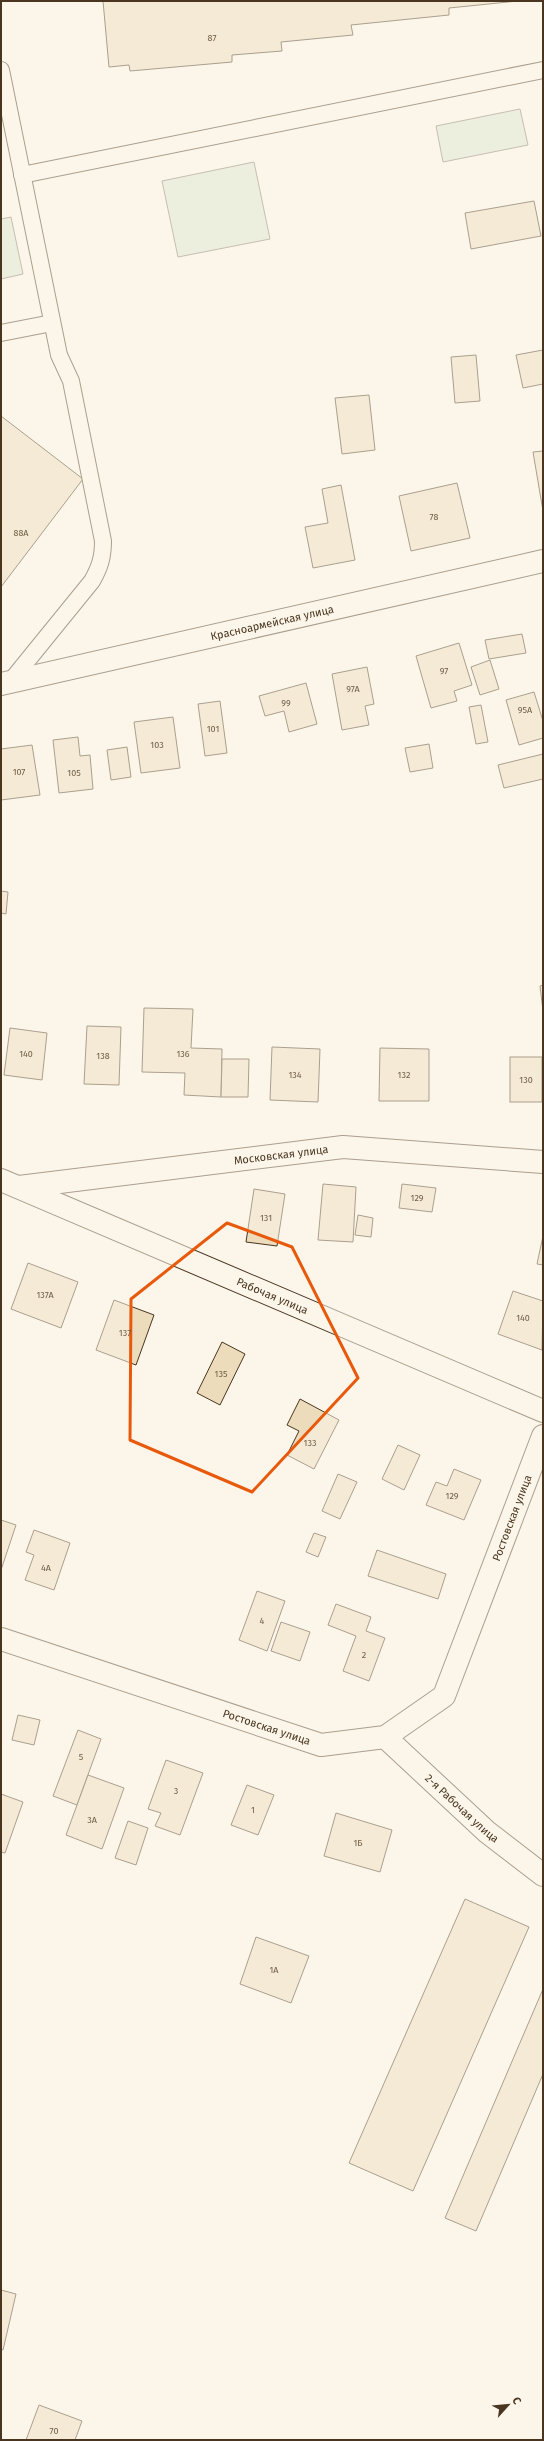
<svg xmlns="http://www.w3.org/2000/svg" width="544" height="2441" viewBox="0 0 544 2441" font-family="'Fira Sans',sans-serif">
  <rect width="100%" height="100%" fill="#fbf6e9"/>
  <g fill="#dce7d0" stroke="#887966">
    <path d="M520,109L528,145L443,162L436,126Z"/>
    <path d="M254,162L270,239L178,257L162,181Z"/>
    <path d="M11,217L23,274L1,279V219Z"/>
  </g>
  <g fill="#ecdcbc" stroke="#4a3520">
    <path d="M103,1H518L449,8V15L351,25L353,35L281,42L282,51L232,55V62L130,71L129,65L109,67Z"/>
    <path d="M534,201L541,236L471,249L465,213Z"/>
    <path d="M543,350V384L523,388L516,355Z"/>
    <path d="M476,355L480,401L455,403L451,357Z"/>
    <path d="M369,395L375,450L342,454L335,398Z"/>
    <path d="M1,416L83,479L1,587Z"/>
    <path d="M543,451V511L533,452Z"/>
    <path d="M457,483L470,538L411,551L399,496Z"/>
    <path d="M341,485L355,560L313,568L305,527L328,523L322,489Z"/>
    <path d="M522,634L526,653L489,659L485,640Z"/>
    <path d="M459,643L472,685L454,691L457,701L431,708L416,656Z"/>
    <path d="M490,660L499,689L480,695L471,667Z"/>
    <path d="M367,667L374,704L365,706L369,725L342,730L332,674Z"/>
    <path d="M306,683L317,724L289,732L284,711L265,716L259,696Z"/>
    <path d="M534,692L543,721V738L519,745L506,700Z"/>
    <path d="M220,701L227,753L205,756L198,704Z"/>
    <path d="M481,705L488,742L476,744L469,707Z"/>
    <path d="M173,717L180,768L141,773L134,722Z"/>
    <path d="M78,737L80,756L90,755L93,789L59,793L53,740Z"/>
    <path d="M429,744L433,768L410,772L405,748Z"/>
    <path d="M32,745L40,795L1,800V749Z"/>
    <path d="M127,747L131,777L111,780L107,750Z"/>
    <path d="M543,754V779L504,788L498,765Z"/>
    <path d="M1,891L8,892L6,914L1,913Z"/>
    <path d="M543,985V1011L540,986Z"/>
    <path d="M144,1008L193,1009L191,1048L222,1049L221,1097L184,1095L185,1073L142,1072Z"/>
    <path d="M87,1026L121,1027L119,1085L84,1084Z"/>
    <path d="M10,1028L47,1033L42,1080L4,1075Z"/>
    <path d="M272,1047L320,1049L318,1102L270,1100Z"/>
    <path d="M380,1048L429,1049V1101H379Z"/>
    <rect x="510" y="1057" width="32" height="45"/>
    <path d="M222,1059H249L248,1097H221Z"/>
    <path d="M323,1184L356,1187L353,1242L318,1240Z"/>
    <path d="M402,1184L436,1188L432,1212L399,1208Z"/>
    <path d="M254,1189L285,1194L277,1246L246,1242Z"/>
    <path d="M358,1215L373,1218L371,1237L355,1235Z"/>
    <path d="M543,1236V1265L537,1264Z"/>
    <path d="M28,1263L78,1282L61,1328L11,1309Z"/>
    <path d="M513,1291L543,1301L542,1350L498,1334Z"/>
    <path d="M114,1300L154,1315L136,1365L96,1350Z"/>
    <path d="M222,1342L245,1354L220,1405L197,1393Z"/>
    <path d="M300,1399L339,1420L314,1469L287,1455L299,1431L287,1425Z"/>
    <path d="M398,1445L420,1455L404,1490L382,1479Z"/>
    <path d="M454,1469L481,1480L464,1520L426,1505L436,1482L447,1486Z"/>
    <path d="M338,1474L357,1482L340,1519L322,1511Z"/>
    <path d="M1,1520L16,1525L1,1570Z"/>
    <path d="M34,1530L70,1543L54,1590L25,1580L34,1555L26,1552Z"/>
    <path d="M314,1533L326,1537L318,1557L306,1552Z"/>
    <path d="M377,1550L446,1574L438,1599L368,1576Z"/>
    <path d="M257,1591L285,1601L267,1651L239,1640Z"/>
    <path d="M336,1604L371,1617L366,1631L385,1638L369,1681L343,1671L356,1636L328,1625Z"/>
    <path d="M281,1622L310,1632L300,1661L271,1651Z"/>
    <path d="M18,1715L40,1720L34,1745L12,1740Z"/>
    <path d="M78,1730L101,1739L77,1805L53,1796Z"/>
    <path d="M166,1760L203,1773L180,1835L155,1826L161,1813L148,1809Z"/>
    <path d="M88,1775L124,1788L102,1849L66,1835Z"/>
    <path d="M247,1785L274,1795L258,1835L231,1825Z"/>
    <path d="M1,1794L23,1802L5,1853L1,1852Z"/>
    <path d="M336,1813L392,1830L380,1872L324,1856Z"/>
    <path d="M128,1821L148,1828L136,1865L115,1858Z"/>
    <path d="M465,1899L529,1927L413,2191L349,2163Z"/>
    <path d="M256,1937L309,1956L291,2003L240,1984Z"/>
    <path d="M543,1989V2074L476,2231L445,2218Z"/>
    <path d="M1,2290L16,2294L3,2350L1,2349Z"/>
    <path d="M39,2405L82,2421L75,2440H26Z"/>
  </g>
  <g fill="none" stroke-linecap="round" stroke-linejoin="round">
    <defs>
      <g id="service">
        <path d="M1,70L59,355L71,381L103,541C103,557 100,567 92,581L10,682"/>
        <path d="M22,175L543,70"/>
        <path d="M1,333L52,323"/>
      </g>
      <g id="minor">
        <path id="s1" d="M1,684L543,561"/>
        <path id="s2" d="M19,1187L343,1147L543,1162"/>
        <path id="s3" d="M1,1639L321,1745L385,1737L444,1696L543,1436"/>
        <path id="s4" d="M385,1737L487,1832L543,1875"/>
      </g>
      <g id="tertiary">
        <path id="s5" d="M1,1180L543,1411"/>
      </g>
    </defs>
    <use href="#service" stroke="#4a3520" stroke-width="18"/>
    <use href="#minor" stroke="#4a3520" stroke-width="24"/>
    <use href="#tertiary" stroke="#4a3520" stroke-width="24"/>
    <use href="#service" stroke="#fbf6e9" stroke-width="16"/>
    <use href="#minor" stroke="#fbf6e9" stroke-width="22"/>
    <use href="#tertiary" stroke="#fbf6e9" stroke-width="22"/>
  </g>
  <path d="M0 0H544V2441H0ZM227,1223L292,1247L358,1378L252,1492L130,1440L131,1299Z" fill="#fbf6e9" fill-opacity=".55" fill-rule="evenodd"/>
  <path fill="none" stroke="#e8590c" stroke-width="3" stroke-linejoin="round" d="M227,1223L292,1247L358,1378L252,1492L130,1440L131,1299Z"/>
  <g text-anchor="middle" stroke-width="3" stroke-linejoin="round" paint-order="stroke">
    <g font-size="9" fill="#725f47">
      <text x="212" y="41">87</text>
      <text x="434" y="520">78</text>
      <text x="21" y="536">88А</text>
      <text x="444" y="674">97</text>
      <text x="353" y="692">97А</text>
      <text x="286" y="706">99</text>
      <text x="525" y="713">95А</text>
      <text x="213" y="732">101</text>
      <text x="157" y="748">103</text>
      <text x="19" y="775">107</text>
      <text x="74" y="776">105</text>
      <text x="26" y="1057">140</text>
      <text x="183" y="1057">136</text>
      <text x="103" y="1059">138</text>
      <text x="295" y="1078">134</text>
      <text x="404" y="1078">132</text>
      <text x="526" y="1083">130</text>
      <text x="417" y="1201">129</text>
      <text x="266" y="1221">131</text>
      <text x="45" y="1298">137А</text>
      <text x="523" y="1321">140</text>
      <text x="125" y="1336">137</text>
      <text x="221" y="1377">135</text>
      <text x="310" y="1446">133</text>
      <text x="452" y="1499">129</text>
      <text x="46" y="1571">4А</text>
      <text x="262" y="1624">4</text>
      <text x="364" y="1658">2</text>
      <text x="81" y="1760">5</text>
      <text x="176" y="1794">3</text>
      <text x="253" y="1813">1</text>
      <text x="92" y="1823">3А</text>
      <text x="358" y="1846">1Б</text>
      <text x="274" y="1973">1А</text>
      <text x="54" y="2434">70</text>
    </g>
    <g font-size="11" fill="#4a3520" stroke="#fbf6e9">
      <text dy="4" stroke="none"><textPath href="#s1" startOffset="278">Красноармейская улица</textPath></text>
      <text dy="4" stroke="none"><textPath href="#s2" startOffset="264">Московская улица</textPath></text>
      <text dy="4" stroke="none"><textPath href="#s5" startOffset="295">Рабочая улица</textPath></text>
      <text dy="4" stroke="none"><textPath href="#s3" startOffset="664">Ростовская улица</textPath></text>
      <text dy="4" stroke="none"><textPath href="#s3" startOffset="280">Ростовская улица</textPath></text>
      <text dy="4" stroke="none"><textPath href="#s4" startOffset="105">2-я Рабочая улица</textPath></text>
    </g>
  </g>
  <rect width="544" height="2441" fill="none" stroke="#4a3520" stroke-width="4"/>
  <g transform="translate(508 2405) rotate(63)" stroke="#fbf6e9" stroke-width="3" paint-order="stroke">
  <path d="M0-3L7 15L0 10L-7 15Z" fill="#4a3520"/>
  <text y="-6" font-size="11" font-weight="bold" text-anchor="middle" fill="#4a3520">С</text>
  </g>
</svg>
